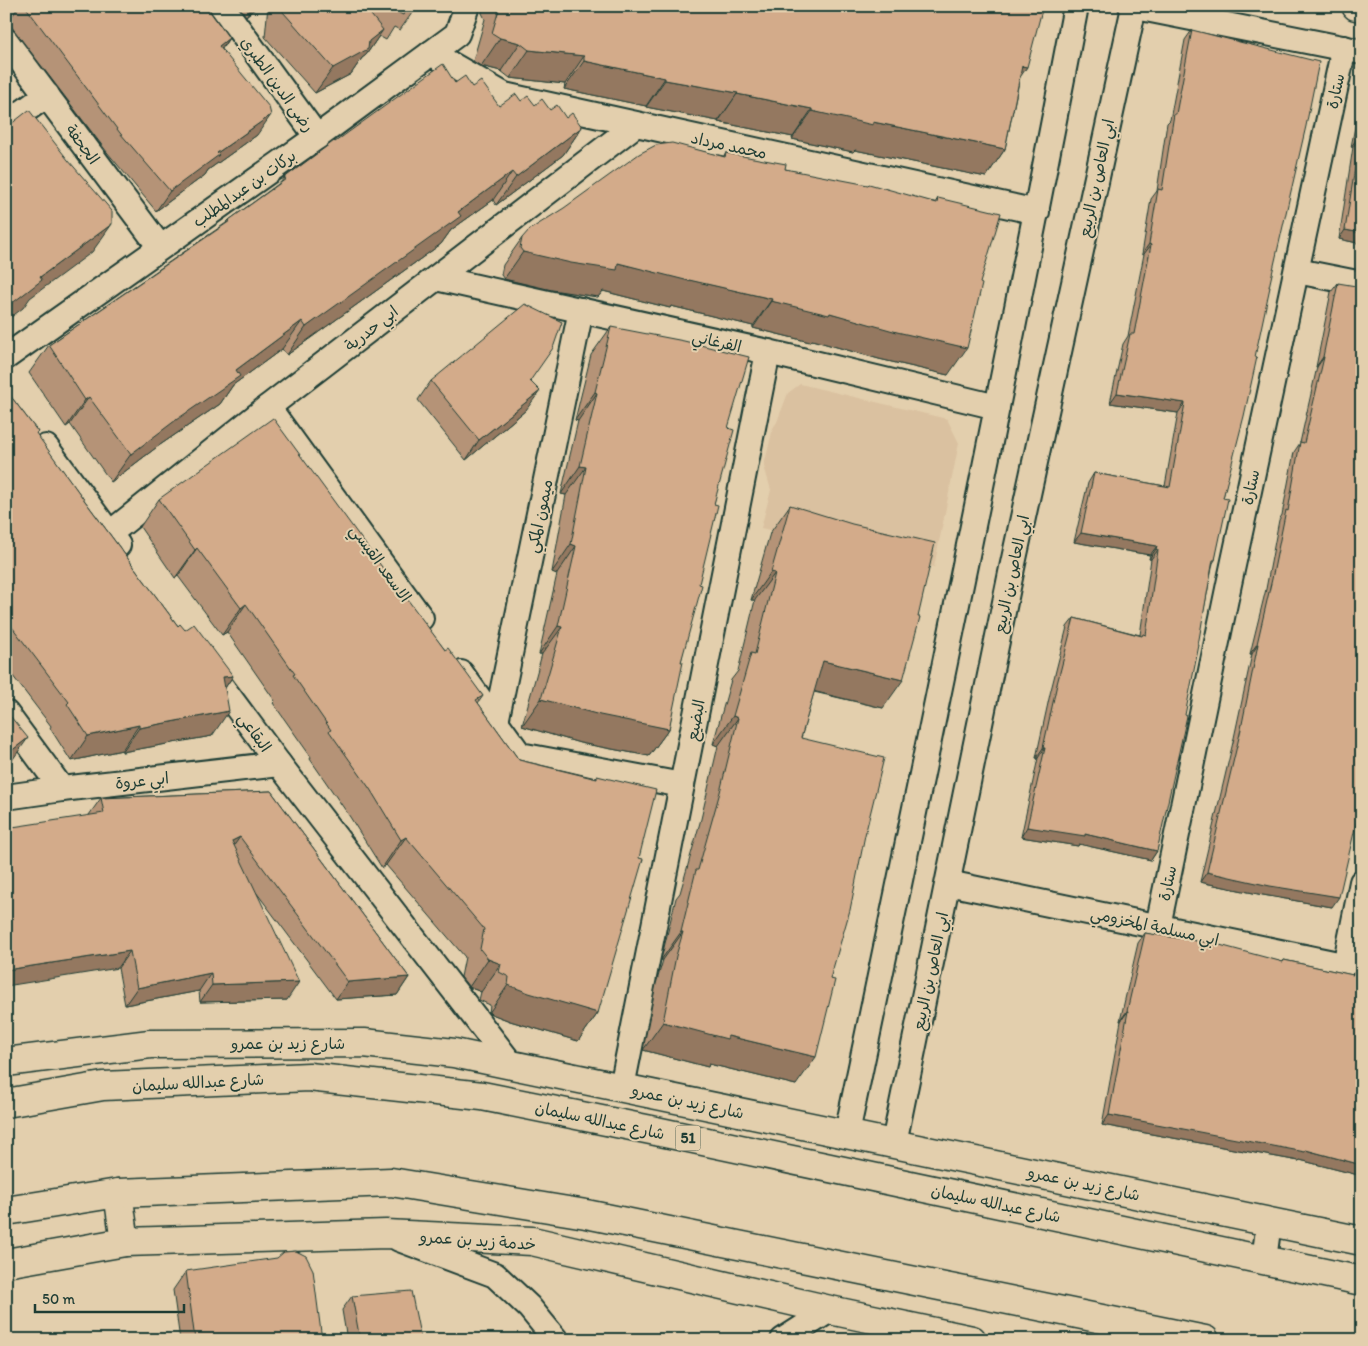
<svg xmlns="http://www.w3.org/2000/svg" width="1368" height="1346" viewBox="0 0 1368 1346" font-family="Itim,'Playpen Sans Arabic',sans-serif">
  <rect width="100%" height="100%" fill="#e3cfad"/>
  <filter id="ink" filterUnits="userSpaceOnUse"><feTurbulence type="fractalNoise" baseFrequency=".02" numOctaves="2"/><feDisplacementMap in="SourceGraphic" scale="10" xChannelSelector="R" yChannelSelector="G"/><feConvolveMatrix kernelMatrix="1 2 1 2 8 2 1 2 1" color-interpolation-filters="sRGB"/></filter>
  <g filter="url(#ink)">
    <path fill="#dac1a0" d="M800,384L947,419L959,443L934,567L761,528L771,490L764,466L773,428L777,422L788,393Z"/>
    <g fill="none" stroke-linecap="round" stroke-linejoin="round">
      <defs>
        <g id="minor">
          <path d="M222,6L317,137"/>
          <path d="M1131,6L1362,52"/>
          <path d="M6,41L160,247"/>
          <path d="M431,53L504,95L1037,212"/>
          <path d="M6,124L47,95"/>
          <path d="M1297,271L1362,284"/>
          <path d="M436,278L768,352L997,407"/>
          <path d="M6,357L317,137L457,34L467,6"/>
          <path d="M268,407L421,618"/>
          <path d="M46,447L118,545"/>
          <path d="M109,534L268,407L635,125"/>
          <path d="M207,667L279,764L511,1064"/>
          <path d="M461,673L520,755L682,785"/>
          <path d="M6,713L62,789"/>
          <path d="M496,722L581,310"/>
          <path d="M6,797L62,789L279,764"/>
          <path d="M948,883L1362,969"/>
          <path d="M1158,926L1229,584L1344,48"/>
          <path d="M1345,966L1362,882"/>
          <path d="M622,1087L768,352"/>
          <path d="M847,1133C926,758 1004,383 1076,6"/>
          <path d="M894,1143L1012,568L1134,7"/>
          <path d="M399,1239L495,1275L529,1307L556,1340"/>
          <path d="M1264,1260L1269,1222"/>
          <path d="M783,1340L830,1310"/>
        </g>
        <path id="tertiary" d="M1356,6L1362,7"/>
        <g id="secondary">
          <path d="M6,1062L150,1044L364,1043L454,1053L1362,1241"/>
          <path d="M118,1193L125,1242"/>
          <path d="M6,1263L125,1242L386,1234L532,1241L830,1310L972,1340"/>
        </g>
        <g id="primary">
          <path d="M6,1103L103,1086L309,1077L482,1096L651,1130L1362,1281"/>
          <path d="M6,1211L118,1193L391,1182L586,1214L1205,1340"/>
        </g>
      </defs>
      <use href="#minor" stroke="#1f3d34" stroke-width="28"/>
      <use href="#tertiary" stroke="#1f3d34" stroke-width="31"/>
      <use href="#secondary" stroke="#1f3d34" stroke-width="31"/>
      <use href="#primary" stroke="#1f3d34" stroke-width="31"/>
      <use href="#minor" stroke="#e3cfad" stroke-width="24"/>
      <use href="#tertiary" stroke="#e3cfad" stroke-width="28"/>
      <use href="#secondary" stroke="#e3cfad" stroke-width="28"/>
      <use href="#primary" stroke="#e3cfad" stroke-width="28"/>
    </g>
    <g fill="#b59377" stroke="#1f3d34">
      <path d="M19,6H206L229,38L222,49L257,135L208,170L205,175L156,211L107,152L8,22Z"/>
      <path d="M239,6H258L246,16Z"/>
      <path d="M268,6H417L400,30L394,27L386,40L379,36L366,55L362,58L351,74L315,93L265,37Z"/>
      <path d="M484,6H1043L1020,77L1005,149L986,177L855,150L853,152L792,139L793,137L718,122V121L646,107V106L564,89L565,84L510,78L501,71L481,66L473,61L485,19L482,13Z"/>
      <path d="M1192,30L1269,287L1223,498L1215,560L1213,563L1157,851L1151,860L1079,844L1078,846L1021,837L1038,758H1036L1050,694L1067,627L1074,618L1140,635L1151,559H1149L1150,555L1074,542L1088,483L1094,473L1165,486L1178,413L1110,403L1123,344L1128,336L1144,254H1142L1151,199L1157,191L1167,123L1170,120L1185,40Z"/>
      <path d="M455,83L472,87L499,106L521,101L550,110L566,118L582,127L563,155L496,205L493,200L451,230L441,244L287,355L282,349L233,385L220,404L157,447L111,482L70,424L66,427L29,373L49,345L226,223L229,220L281,182L284,178L335,142Z"/>
      <path d="M1362,91V244L1339,239L1353,147H1351Z"/>
      <path d="M726,153L785,169L935,203L938,198L948,375L879,359L812,340L810,342L753,328V326L671,306L670,308L603,291L598,297L552,290L504,279L501,275L503,265L522,238L724,156Z"/>
      <path d="M1338,283L1332,907L1263,895L1200,882L1234,738L1252,654H1250L1266,589L1279,520L1282,515L1294,452L1300,443L1317,367H1316L1331,292Z"/>
      <path d="M611,327L728,428L714,504L681,662L669,729L649,756L580,743L522,726L542,654H539L557,574L552,572L566,495L561,494L578,421L575,420L591,355Z"/>
      <path d="M431,381H530L526,410L466,460L418,400Z"/>
      <path d="M6,390L38,432L36,434L85,501L178,626L185,630L233,676L225,688L212,736L122,752V750L71,761L50,728L51,726L6,667Z"/>
      <path d="M159,499L401,593L445,650L483,696L478,703L519,760L596,778L597,776L598,1013L578,1041L510,1021L489,1013L490,1005L479,1000L481,992L469,987L461,977L465,957L386,865L382,868L350,817L310,759L311,757L273,703L275,701L227,632L222,635L178,576L175,578L140,527Z"/>
      <path d="M790,505L883,708L814,692L801,738L796,1085L709,1064L708,1067L643,1050L656,984L663,960H661L676,898L680,893L701,819L718,746L713,744L731,680L738,671L755,600H751L770,533Z"/>
      <path d="M271,791L409,977L397,995L336,999L256,892L287,1000L200,1002L199,991L125,1005L89,815L101,798Z"/>
      <path d="M1145,933L1283,962L1284,960L1352,975L1353,973L1362,975V1176L1300,1160L1299,1161L1102,1125L1121,1021H1120L1138,943Z"/>
      <path d="M186,1271L322,1340H180L173,1290Z"/>
      <path d="M352,1296L421,1340H347L342,1310Z"/>
    </g>
    <g fill="#947861" stroke="#1f3d34">
      <path d="M253,6H258L246,16Z"/>
      <path d="M383,30L366,55L362,58L351,74L315,93L333,68Z"/>
      <path d="M229,38L215,58L219,46Z"/>
      <path d="M500,38L520,43L501,71L481,66Z"/>
      <path d="M529,50L584,56L565,84L510,78Z"/>
      <path d="M584,61L665,78L646,106L564,89Z"/>
      <path d="M1022,66L1027,67L1008,95Z"/>
      <path d="M665,80L738,93L718,121L646,107Z"/>
      <path d="M737,94L812,109L793,137L718,122Z"/>
      <path d="M812,111L873,122L1005,149L986,177L855,150L853,152L792,139Z"/>
      <path d="M271,115L257,135L208,170L205,175L156,211L170,191L217,153Z"/>
      <path d="M582,127L563,155L496,205L516,177Z"/>
      <path d="M1358,137H1360L1353,147H1351Z"/>
      <path d="M512,172L493,200L451,230L441,244L287,355L306,327L458,212Z"/>
      <path d="M112,224L92,252L30,298L23,308L6,321V308L40,277Z"/>
      <path d="M1345,230L1362,233V244L1339,239Z"/>
      <path d="M1149,244L1151,245L1144,254H1142Z"/>
      <path d="M523,252L618,263L772,299L753,326L671,306L670,308L603,291L598,297L552,290L504,279Z"/>
      <path d="M771,301L830,313L967,348L948,375L879,359L812,340L810,342L753,328Z"/>
      <path d="M302,321L282,349L233,385L220,404L157,447L111,482L131,454L236,370Z"/>
      <path d="M1323,357H1324L1317,367H1316Z"/>
      <path d="M540,391L526,410L466,460L479,440Z"/>
      <path d="M595,392L597,393L578,421L575,420Z"/>
      <path d="M1117,393L1185,403L1178,413L1110,403Z"/>
      <path d="M89,397L70,424L66,427L85,400Z"/>
      <path d="M580,466L586,467L566,495L561,494Z"/>
      <path d="M1081,533L1157,546L1150,555L1074,542Z"/>
      <path d="M571,544L576,546L557,574L552,572Z"/>
      <path d="M197,548L178,576L175,578L195,550Z"/>
      <path d="M1156,549L1158,550L1151,559H1149Z"/>
      <path d="M771,572L775,573L755,600H751Z"/>
      <path d="M246,604L227,632L222,635L241,608Z"/>
      <path d="M558,626L562,627L542,654H539Z"/>
      <path d="M1257,644H1258L1252,654H1250Z"/>
      <path d="M823,661L903,680L883,708L804,689Z"/>
      <path d="M233,676L216,701L223,677Z"/>
      <path d="M541,699L669,729L649,756L580,743L522,726Z"/>
      <path d="M229,711L212,736L122,752L139,728Z"/>
      <path d="M733,716L738,718L718,746L713,744Z"/>
      <path d="M139,725L122,750L71,761L88,736Z"/>
      <path d="M28,738L8,766L6,768V755Z"/>
      <path d="M1043,748H1045L1038,758H1036Z"/>
      <path d="M1027,827L1085,834L1157,851L1151,860L1079,844L1078,846L1021,837Z"/>
      <path d="M240,837L228,854L232,841Z"/>
      <path d="M406,837L386,865L382,868L401,840Z"/>
      <path d="M1207,872L1339,897L1332,907L1263,895L1200,882Z"/>
      <path d="M681,932H683L663,960H661Z"/>
      <path d="M130,951L118,968L6,986V970Z"/>
      <path d="M488,959L501,964L481,992L469,987Z"/>
      <path d="M211,973L199,991L125,1005L137,988Z"/>
      <path d="M409,977L397,995L336,999L348,982Z"/>
      <path d="M299,982L287,1000L200,1002L212,985Z"/>
      <path d="M508,985L598,1013L578,1041L510,1021L489,1013Z"/>
      <path d="M1127,1011H1128L1121,1021H1120Z"/>
      <path d="M663,1022L728,1036L816,1057L796,1085L709,1064L708,1067L643,1050Z"/>
      <path d="M1109,1115L1306,1150L1362,1165V1176L1300,1160L1299,1161L1102,1125Z"/>
    </g>
    <g fill="#d3ab8a" stroke="#1f3d34">
      <path d="M25,6H206L229,38L219,46L269,107L271,115L217,153L219,155L170,191L120,133Z"/>
      <path d="M283,6H364L383,30L369,41L368,49L333,68L283,12Z"/>
      <path d="M386,6H409L403,15Z"/>
      <path d="M500,6H1043L1027,67L1022,66L1005,149L873,122V125L812,111V109L737,94L738,93L665,80V78L584,61V56L529,50L520,43L500,38L492,33Z"/>
      <path d="M1192,30L1319,62L1306,126L1269,287H1270L1255,357H1257L1244,416L1223,498L1228,499L1215,560H1213L1198,645H1199L1185,715L1187,716L1157,851L1085,834V836L1027,827L1045,748H1043L1057,684L1074,618L1142,636L1143,634L1146,635L1158,550L1156,549L1157,546L1081,533L1094,473L1170,487L1185,403L1117,393L1130,334H1134L1151,245L1149,244L1158,189L1162,190L1174,114H1176Z"/>
      <path d="M443,64L455,83L465,76L472,87L481,81L499,106L516,94L521,101L528,96L535,105L542,99L550,110L557,105L566,118L572,113L582,127L516,177L512,172L458,212L461,216L306,327L302,321L236,370L240,376L176,420L131,454L89,397L85,400L49,345L230,221L229,220L286,179L284,178L334,141L335,142Z"/>
      <path d="M29,110L68,160L112,211V224L40,277L42,280L6,308V128Z"/>
      <path d="M1362,117V233L1345,230L1360,137H1358Z"/>
      <path d="M672,143L725,157L726,153L786,164L785,169L868,185L869,184L937,203L938,198L1001,213L980,283L982,284L967,348L897,332L830,313L829,315L771,301L772,299L689,280V281L618,263L617,270L571,263L523,252L520,248L522,238L529,230L564,208L639,154L656,145Z"/>
      <path d="M1338,283L1362,287V798L1339,897L1270,886L1207,872L1241,729L1258,644H1257L1272,579L1286,510L1288,511L1300,442L1304,443L1324,357H1323Z"/>
      <path d="M525,304L562,322L553,348L530,381L540,391L479,440L431,381Z"/>
      <path d="M611,327L684,341L749,357L728,428L734,430L714,504L718,505L699,584L702,585L681,662H683L669,729L600,715L541,699L562,627L558,626L576,546L571,544L586,467L580,466L597,393L595,392Z"/>
      <path d="M6,390L38,432L36,433L85,501L178,626L180,624L185,630L194,624L233,676L223,677L229,711L139,728V725L88,736L67,704L69,702L6,619Z"/>
      <path d="M273,418L401,593L402,592L445,650L448,648L483,696L476,700L519,760L597,779V776L656,790L639,858L643,859L598,1013L529,993L508,985L509,977L499,972L501,964L488,959L480,949L484,929L406,837L401,840L370,789L329,731L331,730L293,675L295,674L246,604L241,608L197,548L195,550L159,499Z"/>
      <path d="M790,505L852,524L935,543L918,617H920L903,680L823,661L801,738L884,758L865,835L850,910L830,979L835,980L816,1057L728,1036L727,1039L663,1022L676,956L683,932H681L696,870H698L720,792L738,718L733,716L751,653L755,654L775,573L771,572Z"/>
      <path d="M6,711L28,738L6,755Z"/>
      <path d="M271,791L409,977L348,982L240,837L232,841L299,982L212,985L211,973L137,988L130,951L6,970V828L104,813L101,798Z"/>
      <path d="M1145,933L1216,944L1283,962L1284,960L1353,975V973L1362,975V1165L1306,1150L1305,1152L1109,1115L1128,1011H1127Z"/>
      <path d="M296,1251L306,1256L313,1270L322,1340H195L186,1271L277,1258L284,1252Z"/>
      <path d="M411,1291L421,1340H360L352,1296Z"/>
    </g>
  </g>
  <g text-anchor="middle" stroke-width="4" stroke-linejoin="round" paint-order="stroke">
    <rect fill="#e3cfad" stroke="#5a6958" stroke-width="1" x="675.5" y="1125.5" width="25" height="25" rx="4"/>
    <g font-size="15" font-weight="bold" fill="#1f3d34">
      <text x="688" y="1143">51</text>
    </g>
    <g font-size="16" fill="#1f3d34" stroke="#e3cfad">
      <text transform="translate(278 84) rotate(54)" y="6">رضى الدين الطبري</text>
      <text transform="translate(1335 91) rotate(-78)" y="6">ستارة</text>
      <text transform="translate(83 144) rotate(54)" y="6">الجحفة</text>
      <text transform="translate(729 145) rotate(12)" y="6">محمد مرداد</text>
      <text transform="translate(1096 178) rotate(-78)" y="6">ابي العاص بن الربيع</text>
      <text transform="translate(244 188) rotate(-35)" y="6">بركات بن عبدالمطلب</text>
      <text transform="translate(371 328) rotate(-38)" y="6">ابي حدرية</text>
      <text transform="translate(717 341) rotate(13)" y="6">الفرغاني</text>
      <text transform="translate(1250 487) rotate(-78)" y="6">ستارة</text>
      <text transform="translate(539 516) rotate(-78)" y="6">ميمون المكي</text>
      <text transform="translate(381 563) rotate(54)" y="6">الاسعد القيسي</text>
      <text transform="translate(1011 574) rotate(-78)" y="6">ابي العاص بن الربيع</text>
      <text transform="translate(695 720) rotate(-79)" y="6">البضيع</text>
      <text transform="translate(255 732) rotate(54)" y="6">البقاعي</text>
      <text transform="translate(142 780) rotate(-6)" y="6">ابي عروة</text>
      <text transform="translate(1167 883) rotate(-78)" y="6">ستارة</text>
      <text transform="translate(1155 926) rotate(12)" y="6">ابي مسلمة المخزومي</text>
      <text transform="translate(930 971) rotate(-78)" y="6">ابي العاص بن الربيع</text>
      <text x="288" y="1049">شارع زيد بن عمرو</text>
      <text transform="translate(198 1082) rotate(-3)" y="6">شارع عبدالله سليمان</text>
      <text transform="translate(688 1101) rotate(12)" y="6">شارع زيد بن عمرو</text>
      <text transform="translate(600 1120) rotate(12)" y="6">شارع عبدالله سليمان</text>
      <text transform="translate(1084 1183) rotate(12)" y="6">شارع زيد بن عمرو</text>
      <text transform="translate(996 1203) rotate(12)" y="6">شارع عبدالله سليمان</text>
      <text transform="translate(478 1240) rotate(4)" y="6">خدمة زيد بن عمرو</text>
    </g>
  </g>
  <rect width="1368" height="1346" fill="none" stroke="#e3cfad" stroke-width="25"/>
  <rect x="12" y="12" width="1343" height="1321" fill="none" stroke="#1f3d34" stroke-width="2" filter="url(#ink)"/>
  <path d="M35 1304v8h149v-8" fill="none" stroke="#1f3d34" stroke-width="2.5"/>
  <text x="42" y="1304" font-size="15" fill="#1f3d34" stroke="#e3cfad" stroke-width="4" paint-order="stroke">50 m</text>
</svg>
